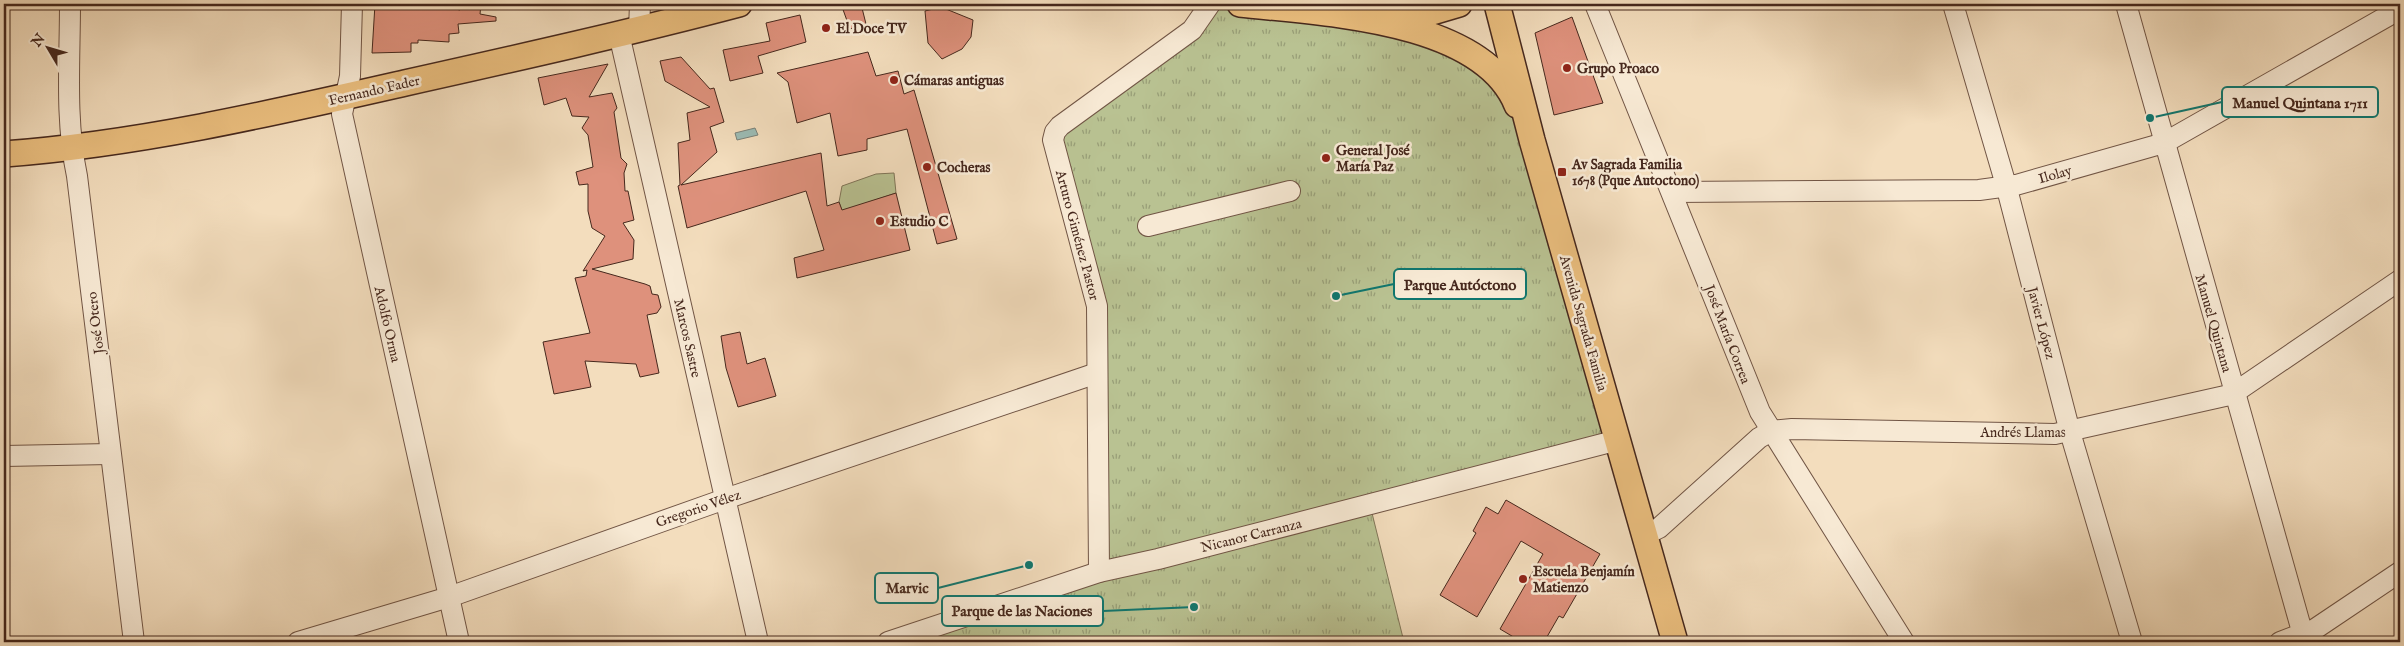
<svg xmlns="http://www.w3.org/2000/svg" width="2404" height="646" viewBox="0 0 2404 646" font-family="'IM FELL English',serif">
  <defs>
    <pattern id="grass-tufts" width="24" height="20" patternUnits="userSpaceOnUse" patternTransform="scale(1.25)"><rect width="24" height="20" fill="#b9c292"/><path d="M3 7l-1-3M5 7V3M7 7l1-3M15 17l-1-3M17 17v-4M19 17l1-3" fill="none" stroke="#989e77"/></pattern>
  </defs>
  <rect width="100%" height="100%" fill="#f3ddbd"/>
  <filter id="stains"><feTurbulence type="fractalNoise" baseFrequency=".004" numOctaves="4"/><feColorMatrix values="0 0 0 0 .2 0 0 0 0 .09 0 0 0 0 .02 0 0 0 .5 -.17"/></filter>
  <radialGradient id="worn" r=".72"><stop offset=".6" stop-color="#630" stop-opacity="0"/><stop offset="1" stop-color="#630" stop-opacity=".3"/></radialGradient>
  <path fill="url(#grass-tufts)" stroke="#807558" d="M1210,4H1240L1398,27L1505,85L1618,440L1370,505L1404,642H888L1099,571L1097,306L1060,126Z"/>
  <path fill="#b9c292" stroke="#807558" d="M894,173L896,193L854,207L851,237L839,202L842,186L876,174Z"/>
  <path fill="#9bbbb4" stroke="#798078" d="M755,128L758,135L737,140L735,133Z"/>
  <g fill="#de917c" stroke="#46281d">
    <path d="M375,4L436,5L460,10L459,4H481L480,14L496,17V21L458,24L459,33L449,34V42L418,40V43H411V52L372,53Z"/>
    <path d="M841,4H861L866,24L850,29Z"/>
    <path d="M941,7L973,20L971,37L962,49L942,59L928,43L925,11Z"/>
    <path d="M800,15L806,42L758,56L763,73L730,81L723,50L770,41L766,23Z"/>
    <path d="M1572,17L1603,103L1554,115L1535,33Z"/>
    <path d="M868,52L876,76L898,71L904,94L914,90L957,239L937,244L907,129L867,139V150L838,156L830,113L797,123L788,82L777,73Z"/>
    <path d="M681,57L710,89L714,88L724,122L710,127L717,152L681,185L821,153L827,206L839,202L842,210L896,193L910,250L797,278L794,258L824,250L806,191L687,228L678,186L680,185L678,143L690,140L687,113L710,107L665,81L660,61Z"/>
    <path d="M608,64L589,97L612,93L617,108L614,112L621,158L627,164L624,173L625,191H628L634,220L623,223L634,240L633,259L592,269L645,284L650,286L652,294L658,295L661,307L657,313L647,315L659,373L640,377L636,364L585,361L591,387L554,394L543,342L590,333L575,278L586,276L587,270L583,271L605,236L592,228L588,211V184L579,185L576,172L593,167L588,135L582,128L589,117L572,116L566,98L544,105L538,78Z"/>
    <path d="M740,332L747,364L765,358L776,396L738,407L726,368L721,336Z"/>
    <path d="M1506,500L1600,554L1563,618L1559,616L1544,642H1522L1500,629L1543,554L1521,541L1477,617L1440,595L1476,533L1473,531L1486,507L1498,514Z"/>
  </g>
  <g fill="none" stroke-linecap="round" stroke-linejoin="round">
    <defs>
      <g id="minor">
        <path d="M70,4C70,61 65,119 77,176L134,642"/>
        <path d="M352,4L350,76L342,114L459,642"/>
        <path d="M1595,4L1760,412L1904,642"/>
        <path d="M1953,4L2006,185L2070,432L2132,642"/>
        <path d="M2126,4L2305,642"/>
        <path d="M639,30L640,4"/>
        <path d="M619,34L758,642"/>
        <path d="M1673,192L1979,190L2016,185L2164,143L2400,9"/>
        <path d="M1148,226L1290,191"/>
        <path d="M4,456L110,454"/>
        <path d="M1645,535L1659,528L1759,438L1771,431L1792,429L2055,434L2225,396L2234,393L2400,280"/>
        <path d="M1099,572L1097,306L1053,140L1055,132L1060,126L1192,30L1210,4"/>
        <path d="M298,642L449,597L725,499L1097,373"/>
        <path d="M888,642L1099,572L1158,559L1618,440"/>
        <path d="M2280,642L2315,629L2400,572"/>
      </g>
      <g id="major">
        <path d="M1240,4C1320,13 1482,18 1517,105"/>
        <path d="M1497,4L1532,140L1675,642"/>
        <path d="M1389,16L1415,17L1459,4"/>
        <path d="M4,154C139,144 273,113 405,83C517,58 629,33 739,4"/>
      </g>
    </defs>
    <use href="#minor" stroke="#715545" stroke-width="22"/>
    <use href="#major" stroke="#46281d" stroke-width="28"/>
    <use href="#minor" stroke="#f7e9d4" stroke-width="20"/>
    <use href="#major" stroke="#eabe7e" stroke-width="25"/>
  </g>
  <g fill="#8f2418" stroke="#f7e9d4" stroke-width="2">
    <circle cx="826" cy="28" r="5"/>
    <circle cx="1567" cy="68" r="5"/>
    <circle cx="894" cy="80" r="5"/>
    <circle cx="1326" cy="158" r="5"/>
    <circle cx="927" cy="167" r="5"/>
    <rect x="1557" y="167" width="10" height="10" rx="2.5"/>
    <circle cx="880" cy="221" r="5"/>
    <circle cx="1523" cy="579" r="5"/>
  </g>
  <g text-anchor="middle" stroke-width="5" stroke-linejoin="round" paint-order="stroke">
    <g font-size="14" font-weight="bold" fill="#46281d" stroke="#f7e9d4" text-anchor="start">
      <text x="836" y="33">El Doce TV</text>
      <text x="1577" y="73">Grupo Proaco</text>
      <text x="904" y="85">Cámaras antiguas</text>
      <text x="1336" y="155">General José<tspan x="1336" dy="16">María Paz</tspan></text>
      <text x="1572" y="169">Av Sagrada Familia<tspan x="1572" dy="16">1678 (Pque Autoctono)</tspan></text>
      <text x="937" y="172">Cocheras</text>
      <text x="890" y="226">Estudio C</text>
      <text x="1533" y="576">Escuela Benjamín<tspan x="1533" dy="16">Matienzo</tspan></text>
    </g>
    <g font-size="14" fill="#46281d" stroke="#f7e9d4">
      <text transform="translate(374 90) rotate(-13)" y="5">Fernando Fader</text>
      <text transform="translate(2055 174) rotate(-16)" y="5">Ilolay</text>
      <text transform="translate(1078 235) rotate(75)" y="5">Arturo Giménez Pastor</text>
      <text transform="translate(95 323) rotate(-97)" y="5">José Otero</text>
      <text transform="translate(1584 323) rotate(74)" y="5">Avenida Sagrada Familia</text>
      <text transform="translate(2042 323) rotate(75)" y="5">Javier López</text>
      <text transform="translate(2214 323) rotate(74)" y="5">Manuel Quintana</text>
      <text transform="translate(388 324) rotate(77)" y="5">Adolfo Orma</text>
      <text transform="translate(1728 334) rotate(69)" y="5">José María Correa</text>
      <text transform="translate(688 338) rotate(77)" y="5">Marcos Sastre</text>
      <text x="2023" y="437">Andrés Llamas</text>
      <text transform="translate(698 508) rotate(-19)" y="5">Gregorio Vélez</text>
      <text transform="translate(1251 535) rotate(-14)" y="5">Nicanor Carranza</text>
    </g>
  </g>
  <path fill="none" stroke="#0f766e" stroke-width="2" d="M2150 118L2222 102M1336 296L1394 284M1029 565L938 588M1194 607L1103 611"/>
  <g fill="#0f766e" stroke="#f7e9d4" stroke-width="2">
    <circle cx="2150" cy="118" r="5"/>
    <circle cx="1336" cy="296" r="5"/>
    <circle cx="1029" cy="565" r="5"/>
    <circle cx="1194" cy="607" r="5"/>
  </g>
  <g fill="#f7e9d4" stroke="#0f766e" stroke-width="2">
    <rect x="2222" y="87" width="156" height="30" rx="5"/>
    <rect x="1394" y="269" width="132" height="30" rx="5"/>
    <rect x="875" y="573" width="63" height="30" rx="5"/>
    <rect x="942" y="596" width="161" height="30" rx="5"/>
  </g>
  <g font-size="15" text-anchor="middle" font-weight="bold" fill="#46281d">
    <text x="2300" y="108">Manuel Quintana 1711</text>
    <text x="1460" y="290">Parque Autóctono</text>
    <text x="907" y="593">Marvic</text>
    <text x="1022" y="616">Parque de las Naciones</text>
  </g>
  <rect width="2404" height="646" fill="none" stroke="#f3ddbd" stroke-width="20"/>
  <rect x="5" y="5" width="2394" height="636" fill="none" stroke="#46281d" stroke-width="2.5"/>
  <rect x="10" y="10" width="2384" height="626" fill="none" stroke="#46281d"/>
  <g transform="translate(48 48) rotate(308)" stroke="#f7e9d4" stroke-width="4" paint-order="stroke">
  <path d="M0-4L9 19L0 12L-9 19Z" fill="#46281d"/>
  <text y="-8" font-size="14" font-weight="bold" text-anchor="middle" fill="#46281d">N</text>
  </g>
  <rect width="100%" height="100%" filter="url(#stains)"/>
  <rect width="100%" height="100%" fill="url(#worn)"/>
</svg>
